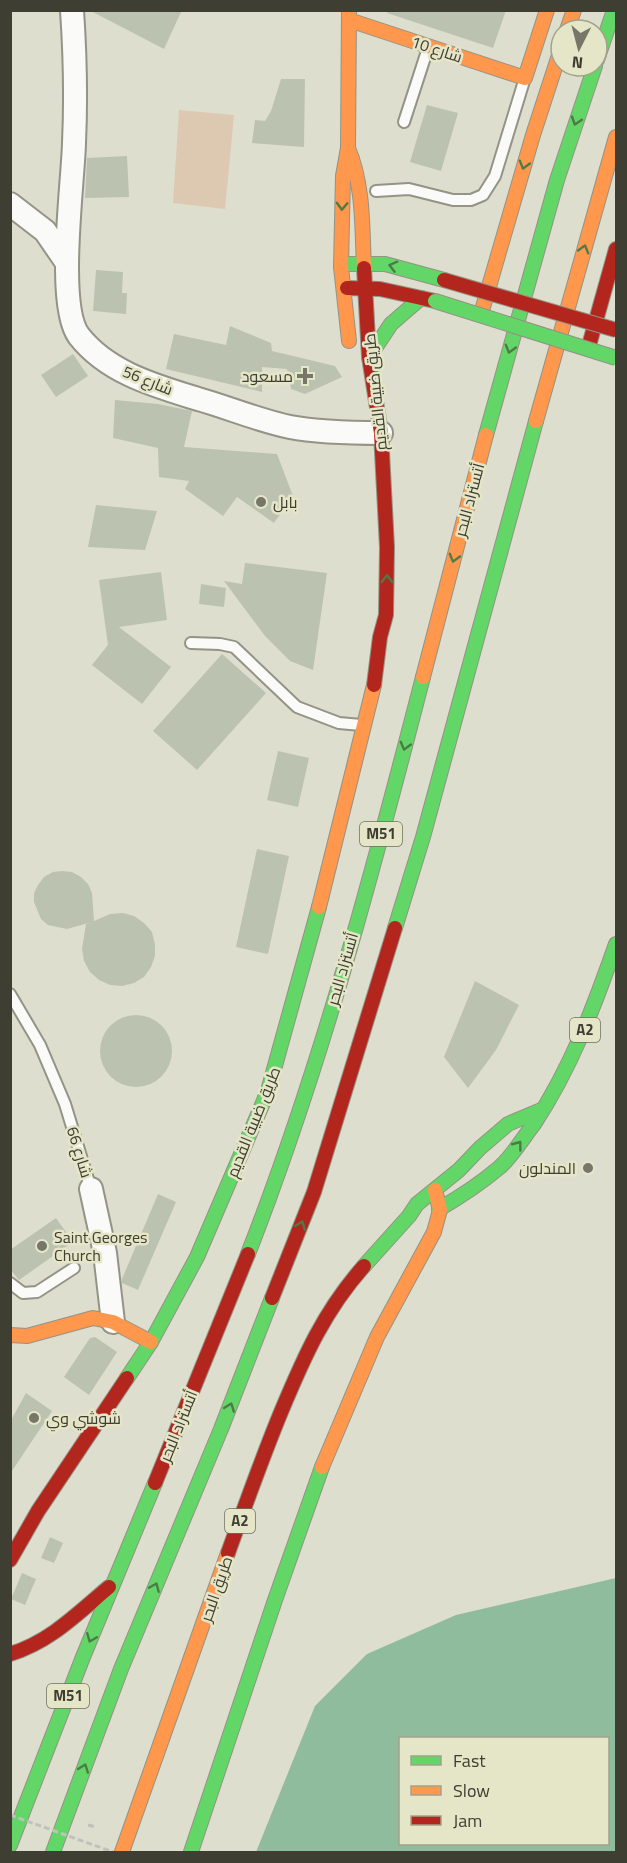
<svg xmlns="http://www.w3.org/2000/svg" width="627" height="1863" viewBox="0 0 627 1863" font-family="'Titillium Web',Cairo,sans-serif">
  <rect width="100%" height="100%" fill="#dedece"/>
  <path fill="#ddc9b2" d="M179,110L234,115L225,209L173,203Z"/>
  <path fill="#8ebc9c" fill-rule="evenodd" d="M616,1578V1852H256L315,1706L367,1654L456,1615ZM400,1738H608V1844H400Z"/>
  <g fill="#bcc2b0">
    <path d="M89,10H182L164,49Z"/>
    <path d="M388,10H506L493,48L387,13Z"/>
    <path d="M281,79H305L304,147L252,143L255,120L265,121L271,111Z"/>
    <path d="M427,105L458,113L441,171L410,162Z"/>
    <path d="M127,156L129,197L85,198L87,158Z"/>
    <path d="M96,270L123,272L122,293H127L126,314L93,311Z"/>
    <path d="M230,326L271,343L272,351L335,366L342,377L305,394L291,389L287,369L262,367V392L166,369L174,334L226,345Z"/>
    <path d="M73,354L88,376L56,397L41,375Z"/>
    <path d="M115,400L158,404L192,411L184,447L277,454L293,496L274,523L237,497L223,516L185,489L189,481L159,477L158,448L113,438Z"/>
    <path d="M96,505L157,511L145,550L88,547Z"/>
    <path d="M245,563L327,573L313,670L290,661L265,636L224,581L242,584Z"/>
    <path d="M161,572L167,620L119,627L171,667L142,704L92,665L108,645L99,580Z"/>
    <path d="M201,584L226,588L224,607L199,604Z"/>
    <path d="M222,654L266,693L197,770L153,731Z"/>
    <path d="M278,751L309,758L298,807L267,800Z"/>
    <path d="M257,849L289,856L268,954L236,947Z"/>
    <path d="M62,871L72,872L81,877L88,884L92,893L94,921L110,914L123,913L134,916L144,923L152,932L155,944V956L151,967L144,977L134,983L122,986L110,985L99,980L90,972L84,961L82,949L86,924L92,922L67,929L48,925L41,919L34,902V893L38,885L44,877L53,872Z"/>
    <path d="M475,981L519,1005L496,1050L468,1088L444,1057Z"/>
    <circle cx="136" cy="1051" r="36"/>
    <path d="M158,1194L176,1202L138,1290L122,1283V1279Z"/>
    <path d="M56,1218L73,1242L19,1280L10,1269V1250Z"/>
    <path d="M95,1337L117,1352L89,1395L64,1377L90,1338Z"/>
    <path d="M26,1393L52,1411L10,1474V1422Z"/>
    <path d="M50,1537L63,1543L54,1563L41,1558Z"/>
    <path d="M22,1573L36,1579L25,1605L11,1599Z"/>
  </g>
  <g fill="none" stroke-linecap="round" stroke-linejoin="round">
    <defs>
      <g id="lane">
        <path d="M404,122L428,48"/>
        <path d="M376,191L409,189L453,200H471L483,195L495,176L524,81"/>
        <path d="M191,643L220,644L234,647L297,707L339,723L361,725"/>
        <path d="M10,994L40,1045L65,1104L91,1189"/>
        <path d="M10,1283L23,1293L37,1292L74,1268"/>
      </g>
      <g id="street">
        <path d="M72,10C75,54 76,99 74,143C73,184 56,306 79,336C108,373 156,386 198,399C227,407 260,421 290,427C316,432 353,433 381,433"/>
        <path d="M10,204L45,231L67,263"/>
        <path d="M91,1189L105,1253L113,1322"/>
      </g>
      <g id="fast">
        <path d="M597,60L614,10"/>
        <path d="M345,264H385L444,280"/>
        <path d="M369,357L391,324L421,298"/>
        <path d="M486,435L557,180L595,66"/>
        <path d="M395,928L423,837L536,421"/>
        <path d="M439,1209C460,1197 481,1183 500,1167C513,1155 523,1138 534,1124C571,1068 594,1007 616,944"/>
        <path d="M248,1254C321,1067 373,871 423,677"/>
        <path d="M364,1266L409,1216L417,1204L459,1170L480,1148L508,1124L541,1110"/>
        <path d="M127,1378L151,1342L197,1257L268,1091L319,907"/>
        <path d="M10,1845L83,1657L155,1483"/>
        <path d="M53,1852L121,1669L221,1429L272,1298"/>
        <path d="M191,1852L275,1600L322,1467"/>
      </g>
      <g id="slow">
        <path d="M349,10L348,148L343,176L341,267L349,341"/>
        <path d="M349,20L525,78L547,10"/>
        <path d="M567,30L574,10"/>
        <path d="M348,148C364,186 362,228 364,268"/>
        <path d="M481,314L533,135L561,49"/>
        <path d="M536,421L616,137"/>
        <path d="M423,677L486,435"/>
        <path d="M319,907L374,685"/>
        <path d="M10,1335L27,1336L93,1318L113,1322L151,1342"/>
        <path d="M322,1467L377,1337L434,1232L440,1210L435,1190"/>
        <path d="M122,1852L228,1553"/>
      </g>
      <g id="jam">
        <path d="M364,268L369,357L381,433L387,547L386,615L380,637L374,685"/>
        <path d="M347,288L380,289L435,301"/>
        <path d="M588,349L616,249"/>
        <path d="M272,1298L314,1192L395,928"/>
        <path d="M155,1483L248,1254"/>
        <path d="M228,1553C245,1506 262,1458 281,1412C304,1357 324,1311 364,1266"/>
        <path d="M10,1560L38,1511L127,1378"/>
        <path d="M10,1654C50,1642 78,1613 109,1587"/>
      </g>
    </defs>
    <use href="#lane" stroke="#939386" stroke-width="14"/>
    <use href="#street" stroke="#939386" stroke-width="26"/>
    <use href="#fast" stroke="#939386" stroke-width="16"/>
    <use href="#slow" stroke="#939386" stroke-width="16"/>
    <use href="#jam" stroke="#939386" stroke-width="16"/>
    <path stroke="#c1c1bb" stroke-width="3" stroke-dasharray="6 3" stroke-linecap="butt" d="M88,1825L96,1827"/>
    <use href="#lane" stroke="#fafaf8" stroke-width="10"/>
    <use href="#street" stroke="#fafaf8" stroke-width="22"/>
    <use href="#fast" stroke="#63d668" stroke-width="14"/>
    <use href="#slow" stroke="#ff974d" stroke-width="14"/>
    <use href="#jam" stroke="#b3261e" stroke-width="14"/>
    <defs>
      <path id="fast-bridge" d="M435,301L616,358"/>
      <path id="jam-bridge" d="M444,280L616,330"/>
    </defs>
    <use href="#fast-bridge" stroke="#939386" stroke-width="16" stroke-linecap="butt"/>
    <use href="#jam-bridge" stroke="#939386" stroke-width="16" stroke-linecap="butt"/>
    <path stroke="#c1c1bb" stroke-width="3" stroke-dasharray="6 3" stroke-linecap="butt" d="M10,1815L113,1852"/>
    <use href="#fast-bridge" stroke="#63d668" stroke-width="14"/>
    <use href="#jam-bridge" stroke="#b3261e" stroke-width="14"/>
  </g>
  <defs><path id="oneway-chevron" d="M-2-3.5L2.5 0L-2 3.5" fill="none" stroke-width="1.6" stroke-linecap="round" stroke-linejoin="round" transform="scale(1.5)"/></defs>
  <g stroke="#4d7b48">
    <use href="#oneway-chevron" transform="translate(576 121) rotate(108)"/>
    <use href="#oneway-chevron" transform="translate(524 165) rotate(106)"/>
    <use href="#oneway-chevron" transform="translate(342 206) rotate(92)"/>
    <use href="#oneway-chevron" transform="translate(584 249) rotate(-74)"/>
    <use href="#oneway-chevron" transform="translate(393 266) rotate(-165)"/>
    <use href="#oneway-chevron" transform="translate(510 349) rotate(106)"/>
    <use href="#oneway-chevron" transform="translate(454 558) rotate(105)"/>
    <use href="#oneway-chevron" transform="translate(387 579) rotate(-89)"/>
    <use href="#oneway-chevron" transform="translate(405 746) rotate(105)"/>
    <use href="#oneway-chevron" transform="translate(518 1145) rotate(-53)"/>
    <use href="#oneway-chevron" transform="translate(301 1225) rotate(-69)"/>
    <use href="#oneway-chevron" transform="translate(230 1407) rotate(-69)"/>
    <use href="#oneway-chevron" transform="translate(155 1587) rotate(-67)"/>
    <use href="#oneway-chevron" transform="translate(91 1638) rotate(112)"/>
    <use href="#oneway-chevron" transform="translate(84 1768) rotate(-70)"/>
  </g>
  <g fill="#767669" stroke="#e5e5c7" stroke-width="2">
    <path d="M302 367h6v6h6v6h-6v6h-6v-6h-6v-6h6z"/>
    <circle cx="261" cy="502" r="6"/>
    <circle cx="588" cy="1168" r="6"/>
    <circle cx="42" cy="1246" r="6"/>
    <circle cx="34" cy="1418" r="6"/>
  </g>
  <g text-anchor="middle" stroke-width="5" stroke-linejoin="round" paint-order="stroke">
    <g fill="#e5e5c7" stroke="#70705f" stroke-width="1.5">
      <rect x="360" y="822" width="42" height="24" rx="4.5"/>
      <rect x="570" y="1018" width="30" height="24" rx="4.5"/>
      <rect x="225" y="1509" width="30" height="24" rx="4.5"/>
      <rect x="47" y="1684" width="42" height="24" rx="4.5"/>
    </g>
    <g font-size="15" font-weight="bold" fill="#3e3e32">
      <text x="381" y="839">M51</text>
      <text x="585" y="1035">A2</text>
      <text x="240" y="1526">A2</text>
      <text x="68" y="1701">M51</text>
    </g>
    <g font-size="16" fill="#3e3e32" stroke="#e5e5c7">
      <text transform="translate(437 49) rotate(18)" y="6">شارع 10</text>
      <text transform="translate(148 380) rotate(22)" y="6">شارع 56</text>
      <text transform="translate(375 392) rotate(-96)" y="6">طريق ضبية القديم</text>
      <text transform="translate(469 500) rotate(-75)" y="6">أتستراد البحر</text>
      <text transform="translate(342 969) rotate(-74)" y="6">أتستراد البحر</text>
      <text transform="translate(253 1122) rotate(-68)" y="6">طريق ضبية القديم</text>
      <text transform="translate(80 1152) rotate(73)" y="6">شارع 66</text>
      <text transform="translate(178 1426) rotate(-68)" y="6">أتستراد البحر</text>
      <text transform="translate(216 1589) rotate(-71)" y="6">طريق البحر</text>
    </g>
    <g font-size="16" fill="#3e3e32" stroke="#e5e5c7" text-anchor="start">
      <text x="293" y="382" text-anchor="end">مسعود</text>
      <text x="273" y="508">بابل</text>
      <text x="576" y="1174" text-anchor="end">المندلون</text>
      <text x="54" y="1243">Saint Georges<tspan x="54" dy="18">Church</tspan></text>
      <text x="46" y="1424">شوشي وي</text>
    </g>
  </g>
  <rect width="627" height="1863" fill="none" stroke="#3e3e32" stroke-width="24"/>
  <rect x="399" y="1737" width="210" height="108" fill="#e5e5c7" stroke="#a2a28b" stroke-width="1.5"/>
  <rect x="411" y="1756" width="30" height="9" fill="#63d668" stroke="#a2a28b" stroke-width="1.5"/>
  <text x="453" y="1767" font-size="18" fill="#3e3e32">Fast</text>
  <rect x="411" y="1786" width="30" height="9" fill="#ff974d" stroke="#a2a28b" stroke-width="1.5"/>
  <text x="453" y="1797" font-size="18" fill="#3e3e32">Slow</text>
  <rect x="411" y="1816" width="30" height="9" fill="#b3261e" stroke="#a2a28b" stroke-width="1.5"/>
  <text x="453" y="1827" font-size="18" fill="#3e3e32">Jam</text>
  <g transform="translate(579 48) rotate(186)"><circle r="28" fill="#e5e5c7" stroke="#a2a28b" stroke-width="1.5"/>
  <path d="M0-4.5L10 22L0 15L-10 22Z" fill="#767669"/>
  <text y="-9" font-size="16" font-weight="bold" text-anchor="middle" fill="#3e3e32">N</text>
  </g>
</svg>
